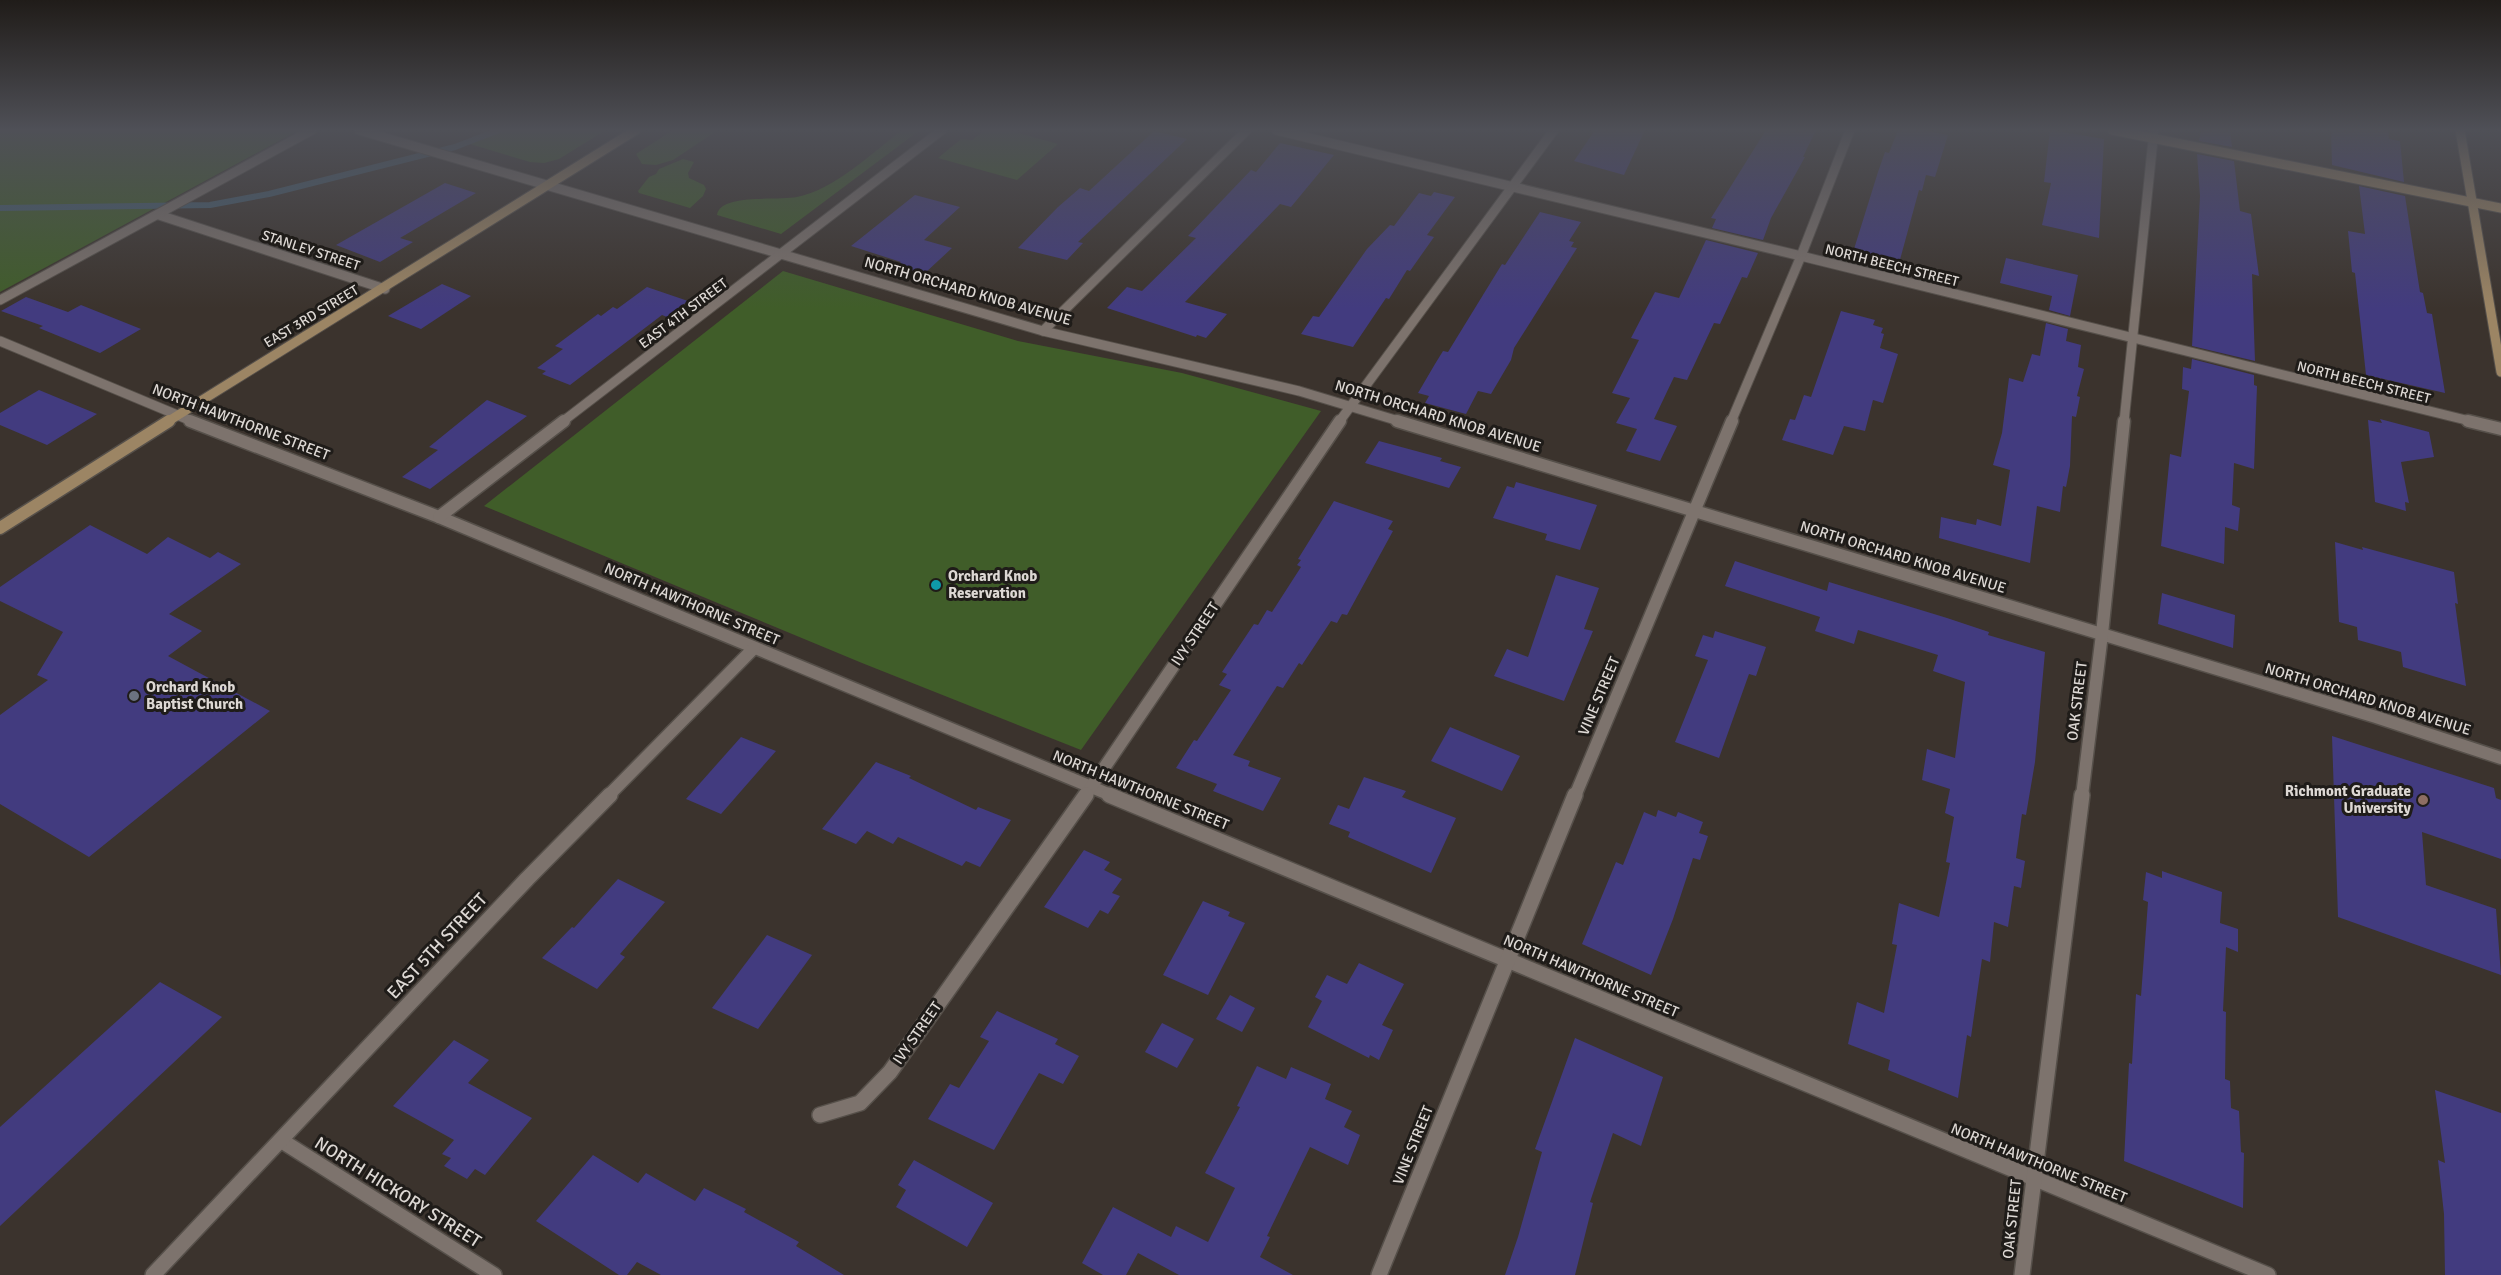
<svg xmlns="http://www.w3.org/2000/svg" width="2501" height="1275" viewBox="0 0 2501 1275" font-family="Signika,sans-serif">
  <rect width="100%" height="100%" fill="#3b332d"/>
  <g fill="#405d29">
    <path d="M0,130H299L0,292Z"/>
    <path d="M493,130H606L559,159L544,163L530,162L470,144Z"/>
    <path d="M673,130H718L673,160L656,165L642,164L636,154Z"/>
    <path d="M902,130H920L781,234L717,215C720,193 778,201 797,197C834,190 872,153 902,130Z"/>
    <path d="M985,130H1008L1058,144L1017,180L938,158L961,139L972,140Z"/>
    <path d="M683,159L694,162L688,173L689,178L704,185L706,189L703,196L690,208L639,193L638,191L649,177L656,174L659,169Z"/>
    <path d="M783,271L1018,341L1182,373L1321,411L1081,750L862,663L484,506Z"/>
  </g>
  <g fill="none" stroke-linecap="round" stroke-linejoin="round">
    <path stroke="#445d6f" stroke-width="6" d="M0,208L210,205L269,194L455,147L499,130"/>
  </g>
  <g fill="#423b7f">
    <path d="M1595,130H1645L1624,175L1574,161Z"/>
    <path d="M1766,130H1816L1803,157H1805L1771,218L1763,240L1712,228L1716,219L1711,218Z"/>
    <path d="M1898,130H1923L1948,135L1935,177L1926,175L1922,191L1919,190L1898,267L1857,257L1859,250L1854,249L1878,172L1885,152L1889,153Z"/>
    <path d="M2050,130L2104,139L2099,238L2042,225L2051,183L2044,182Z"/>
    <path d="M2201,130H2230L2232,147L2199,141Z"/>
    <path d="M2331,130H2388L2389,139L2400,141L2404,182L2332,165Z"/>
    <path d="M1154,131L1187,139L1078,242L1083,243L1067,260L1018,248L1058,207L1080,188L1089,191Z"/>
    <path d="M1280,143L1334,155L1291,207L1280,204L1185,302L1227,314L1206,338L1197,335L1196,337L1107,308L1127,287L1142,291L1196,238L1188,236L1251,170L1256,172Z"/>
    <path d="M2197,154L2234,161L2240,211L2251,214L2259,276L2252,274L2255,361L2192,346L2200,196Z"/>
    <path d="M445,183L476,193L400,238L413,242L380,262L336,245Z"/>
    <path d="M2359,186L2405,196L2420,292L2423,293L2427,313L2432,314L2445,393L2366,375L2355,273L2352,272L2348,231L2365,234Z"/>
    <path d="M1434,192L1455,197L1427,235L1434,237L1410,271L1407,270L1389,299L1386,298L1353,347L1301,334L1313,316L1319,317L1367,249L1390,225L1394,226L1419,193L1431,196Z"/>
    <path d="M915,195L960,207L924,240L952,248L924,274L897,266L901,262L851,246Z"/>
    <path d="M1540,212L1581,222L1569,241L1574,242L1571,247L1577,248L1514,348L1511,360L1491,394L1478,391L1466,414L1425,403L1429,396L1418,393L1435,364L1443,351L1448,352L1502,264L1505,265Z"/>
    <path d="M1706,240L1758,253L1747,278L1742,277L1720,324L1714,323L1687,380L1674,377L1654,419L1677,426L1660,461L1626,451L1637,429L1616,423L1630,398L1612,393L1639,340L1631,338L1655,292L1679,298Z"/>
    <path d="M2006,258L2078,275L2070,316L2049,310L2052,296L2000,283Z"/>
    <path d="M442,284L471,296L421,329L388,316Z"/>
    <path d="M647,287L688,301L667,317L662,315L570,385L542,374L546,371L537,368L563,349L555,346L598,314L601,316L613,307L617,309Z"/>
    <path d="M26,297L68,312L81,305L141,329L100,353L39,328L43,326L1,311Z"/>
    <path d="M1841,311L1875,320L1873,325L1883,328L1881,333L1884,334L1880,348L1898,354L1883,403L1873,400L1865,431L1844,426L1833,455L1782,440L1790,419L1795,420L1804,395L1811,397Z"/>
    <path d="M2046,323L2068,329L2066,341L2081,345L2078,367L2084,369L2077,396L2080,397L2076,417L2072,416L2070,466L2066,487L2063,486L2060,512L2037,506L2030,563L1939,538L1941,517L1976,525L1977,519L2001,526L2010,470L1993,465L2002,433L2009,378L2023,382L2032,354L2040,356Z"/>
    <path d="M2192,359L2254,375V385L2257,386L2254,469L2234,463L2232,505L2240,508L2238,531L2225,527L2224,564L2161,546L2170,454L2181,457L2189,391L2182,389L2183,367L2191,369Z"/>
    <path d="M39,390L97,414L47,445L0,425V413Z"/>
    <path d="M487,400L527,416L430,489L402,477L438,450L429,447Z"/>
    <path d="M2380,419L2429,432L2434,457L2401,462L2409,503L2405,502L2406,511L2375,502L2368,420L2382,423Z"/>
    <path d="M1379,441L1442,458L1440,461L1461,467L1449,488L1365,463Z"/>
    <path d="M1516,482L1597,505L1580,550L1545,540L1547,534L1493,518L1507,486L1514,488Z"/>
    <path d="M1334,501L1393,521L1388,529L1393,531L1347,615L1342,614L1337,623L1331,621L1302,665L1299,663L1283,688L1277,686L1233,755L1250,761L1248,766L1281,778L1263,811L1213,791L1217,784L1176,768L1194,740L1197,741L1231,690L1219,685L1227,674L1222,672L1254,624L1258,625L1267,610L1272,612L1301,567L1297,565L1301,560L1298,559Z"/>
    <path d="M90,525L147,554L168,537L210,558L218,552L241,564L169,614L202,631L168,656L270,711L89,857L0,804V715L48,680L37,675L63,632L0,601V587Z"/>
    <path d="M2335,542L2363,550L2362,547L2454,572L2458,604L2455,603L2466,686L2403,667L2401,652L2358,640L2357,627L2339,622Z"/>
    <path d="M1735,561L1827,591L1829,582L1947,618L1989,632L1988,635L2045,652L2035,762L2026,815L2022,814L2016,858L2025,861L2021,888L2014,886L2008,927L1994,922L1990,962L1982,959L1971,1037L1967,1035L1958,1098L1888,1070L1890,1060L1848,1044L1857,1002L1884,1013L1897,945L1892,944L1899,903L1939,917L1950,863L1946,862L1954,817L1945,813L1950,789L1922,780L1927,749L1955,758L1965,682L1933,671L1938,655L1858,630L1854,644L1815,631L1820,617L1725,586Z"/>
    <path d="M1556,575L1599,588L1584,629L1593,631L1564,701L1494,676L1507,649L1528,657Z"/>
    <path d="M2162,593L2235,615L2233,648L2158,624Z"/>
    <path d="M1715,631L1766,647L1756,676L1749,674L1719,758L1675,742L1708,660L1695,656L1703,635L1713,638Z"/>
    <path d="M1450,727L1520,756L1502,791L1431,761Z"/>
    <path d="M2332,736L2494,788L2496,798L2501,800V859L2422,832L2426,885L2496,909L2501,975L2338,917Z"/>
    <path d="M741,737L776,751L721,814L686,799Z"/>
    <path d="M876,762L911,776L909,778L976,810L978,807L1011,820L980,867L966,861L962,866L898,837L893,844L867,831L856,844L822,829Z"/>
    <path d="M1364,777L1406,791L1402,797L1456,818L1431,873L1348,837L1350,832L1329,824L1338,805L1349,809Z"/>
    <path d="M1658,810L1676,817L1678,812L1703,822L1699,833L1708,836L1700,860L1693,858L1673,919L1651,975L1582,944L1616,862L1623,865L1644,812L1656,817Z"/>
    <path d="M1084,850L1110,862L1104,870L1122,879L1112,893L1120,896L1108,914L1100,910L1088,928L1044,907Z"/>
    <path d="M2162,871L2222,892L2220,923L2238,929V952L2226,947L2223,1011L2226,1012L2225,1079L2230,1081L2231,1108L2239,1111L2241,1152L2244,1153L2243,1208L2124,1161L2129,1063L2132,1064L2136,994L2141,996L2148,902L2143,900L2146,872L2162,878Z"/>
    <path d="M618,879L665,902L620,954L625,957L597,989L542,958L572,927L574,928Z"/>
    <path d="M1203,901L1230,912L1228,916L1245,923L1208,995L1163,975Z"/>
    <path d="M767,935L812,955L758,1029L712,1008Z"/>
    <path d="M1359,963L1404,984L1382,1025L1393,1030L1379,1060L1370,1055L1369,1058L1308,1027L1322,1001L1315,997L1327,975L1347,984Z"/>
    <path d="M160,982L222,1017L0,1226V1127Z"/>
    <path d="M1230,995L1255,1008L1242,1032L1216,1019Z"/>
    <path d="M997,1011L1058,1039L1055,1044L1079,1056L1063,1084L1039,1073L994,1150L928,1119L950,1084L959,1088L989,1041L980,1037Z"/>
    <path d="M1162,1023L1194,1039L1177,1068L1145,1052Z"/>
    <path d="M1575,1038L1663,1077L1641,1146L1613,1133L1590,1202L1593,1203L1575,1275H1505L1518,1237L1542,1152L1535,1149Z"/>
    <path d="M454,1040L489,1060L468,1083L532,1118L485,1175L475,1169L467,1179L444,1166L451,1158L442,1154L454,1140L393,1106Z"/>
    <path d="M1257,1066L1286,1079L1291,1067L1331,1084L1325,1099L1352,1111L1344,1127L1360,1135L1348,1165L1310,1147L1267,1236L1270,1237L1260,1257L1293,1275H1179L1138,1253L1126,1275H1103L1082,1263L1113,1207L1171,1237L1176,1226L1208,1242L1235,1188L1205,1173L1240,1107L1237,1106Z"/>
    <path d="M2435,1090L2501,1113V1275H2445L2444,1214L2438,1160L2445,1163Z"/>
    <path d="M593,1155L638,1183L646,1173L695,1201L704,1188L746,1209L744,1212L799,1242L796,1246L844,1275H661L637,1262L627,1275H619L536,1221Z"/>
    <path d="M914,1160L993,1203L967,1247L896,1207L906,1190L898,1185Z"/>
  </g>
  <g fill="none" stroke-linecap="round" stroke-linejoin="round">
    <defs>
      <g id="street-far2">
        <path d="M359,130L1043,331L1299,391L1402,422"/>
        <path d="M1276,130L1801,256L2474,422"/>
        <path d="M159,215L385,289"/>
        <path d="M0,300L312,130"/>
        <path d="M1043,331L1247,130"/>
        <path d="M0,341L194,422"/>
        <path d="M562,422L942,130"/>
        <path d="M1339,422L1554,130"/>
        <path d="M1731,422L1801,256L1850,130"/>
        <path d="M2124,422L2154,130"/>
      </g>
      <g id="street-far1">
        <path d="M190,421L439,517L1113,796"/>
        <path d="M1397,421L2376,717L2501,758"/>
        <path d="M2468,421L2501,429"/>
        <path d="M439,517L564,421"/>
        <path d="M608,796L754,648"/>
        <path d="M1085,796L1340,421"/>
        <path d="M1575,796L1732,421"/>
        <path d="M2082,796L2102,634L2124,421"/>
      </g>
      <g id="street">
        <path d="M1109,795L2268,1275"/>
        <path d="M820,1115L860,1103L890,1072L1086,795"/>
        <path d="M282,1141L494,1275"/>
        <path d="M153,1275L527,879L610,795"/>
        <path d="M1379,1275L1575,795"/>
        <path d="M2022,1275L2082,795"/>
      </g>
      <g id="secondary-far1">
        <path d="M2112,130L2501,208"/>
        <path d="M2460,130L2501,372"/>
        <path d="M167,422L636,130"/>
      </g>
      <path id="secondary" d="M0,528L169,421"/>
    </defs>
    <use href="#street-far2" stroke="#56504a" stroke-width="11"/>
    <use href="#street-far1" stroke="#56504a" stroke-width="15"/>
    <use href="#street" stroke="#56504a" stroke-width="18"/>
    <use href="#secondary-far1" stroke="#56504a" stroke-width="11"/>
    <use href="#secondary" stroke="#56504a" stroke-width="15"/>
    <use href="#street-far2" stroke="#7d736d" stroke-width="9"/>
    <use href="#street-far1" stroke="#7d736d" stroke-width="12"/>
    <use href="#street" stroke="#7d736d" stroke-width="15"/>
    <use href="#secondary-far1" stroke="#9c8564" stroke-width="9"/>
    <use href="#secondary" stroke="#9c8564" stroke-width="12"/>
  </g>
  <linearGradient id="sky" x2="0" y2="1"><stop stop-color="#201c19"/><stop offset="0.42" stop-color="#4f5057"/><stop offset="1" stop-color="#4f5057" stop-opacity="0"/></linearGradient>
  <rect width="2501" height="309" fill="url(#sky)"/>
  <circle fill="#0f9aa8" stroke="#1f1c19" stroke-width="2" cx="936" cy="585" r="6"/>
  <circle fill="#6b7280" stroke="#1f1c19" stroke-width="2" cx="134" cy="696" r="6"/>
  <circle fill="#8d6e63" stroke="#1f1c19" stroke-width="2" cx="2423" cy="800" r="6"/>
  <g text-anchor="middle" stroke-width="6" stroke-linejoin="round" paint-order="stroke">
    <g font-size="14" fill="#ddd8d4" stroke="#1f1c19">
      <text transform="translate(311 250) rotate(18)" y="5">STANLEY STREET</text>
      <text transform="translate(1892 265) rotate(14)" y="5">NORTH BEECH STREET</text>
      <text transform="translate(683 313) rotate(-37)" y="5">EAST 4TH STREET</text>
      <text transform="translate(311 316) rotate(-31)" y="5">EAST 3RD STREET</text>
      <text transform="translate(2364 382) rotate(14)" y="5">NORTH BEECH STREET</text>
    </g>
    <g font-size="15" fill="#ddd8d4" stroke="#1f1c19">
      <text transform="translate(968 291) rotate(16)" y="5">NORTH ORCHARD KNOB AVENUE</text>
      <text transform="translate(1438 416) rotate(17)" y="5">NORTH ORCHARD KNOB AVENUE</text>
      <text transform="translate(241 422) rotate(21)" y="5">NORTH HAWTHORNE STREET</text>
      <text transform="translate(1903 557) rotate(17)" y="5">NORTH ORCHARD KNOB AVENUE</text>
      <text transform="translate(692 604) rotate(23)" y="5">NORTH HAWTHORNE STREET</text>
      <text transform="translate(1195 634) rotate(-56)" y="5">IVY STREET</text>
      <text transform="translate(1599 696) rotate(-67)" y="5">VINE STREET</text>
      <text transform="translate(2368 699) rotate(17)" y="5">NORTH ORCHARD KNOB AVENUE</text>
      <text transform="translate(2077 701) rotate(-83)" y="5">OAK STREET</text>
      <text transform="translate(1141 790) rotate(22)" y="5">NORTH HAWTHORNE STREET</text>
      <text transform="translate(1591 976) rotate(23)" y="5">NORTH HAWTHORNE STREET</text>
      <text transform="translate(917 1033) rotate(-55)" y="5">IVY STREET</text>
      <text transform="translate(1413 1145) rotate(-68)" y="5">VINE STREET</text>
      <text transform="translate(2039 1163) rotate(22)" y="5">NORTH HAWTHORNE STREET</text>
      <text transform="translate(2012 1219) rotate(-84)" y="5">OAK STREET</text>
    </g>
    <g font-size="15" font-weight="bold" fill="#ddd8d4" stroke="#1f1c19" text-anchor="start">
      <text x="948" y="581">Orchard Knob<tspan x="948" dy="17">Reservation</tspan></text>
      <text x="146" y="692">Orchard Knob<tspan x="146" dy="17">Baptist Church</tspan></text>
      <text x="2411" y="796" text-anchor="end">Richmont Graduate<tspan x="2411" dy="17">University</tspan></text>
    </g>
    <g font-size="18" fill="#ddd8d4" stroke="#1f1c19">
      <text transform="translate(437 946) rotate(-47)" y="6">EAST 5TH STREET</text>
      <text transform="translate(398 1192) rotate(32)" y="6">NORTH HICKORY STREET</text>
    </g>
  </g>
</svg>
